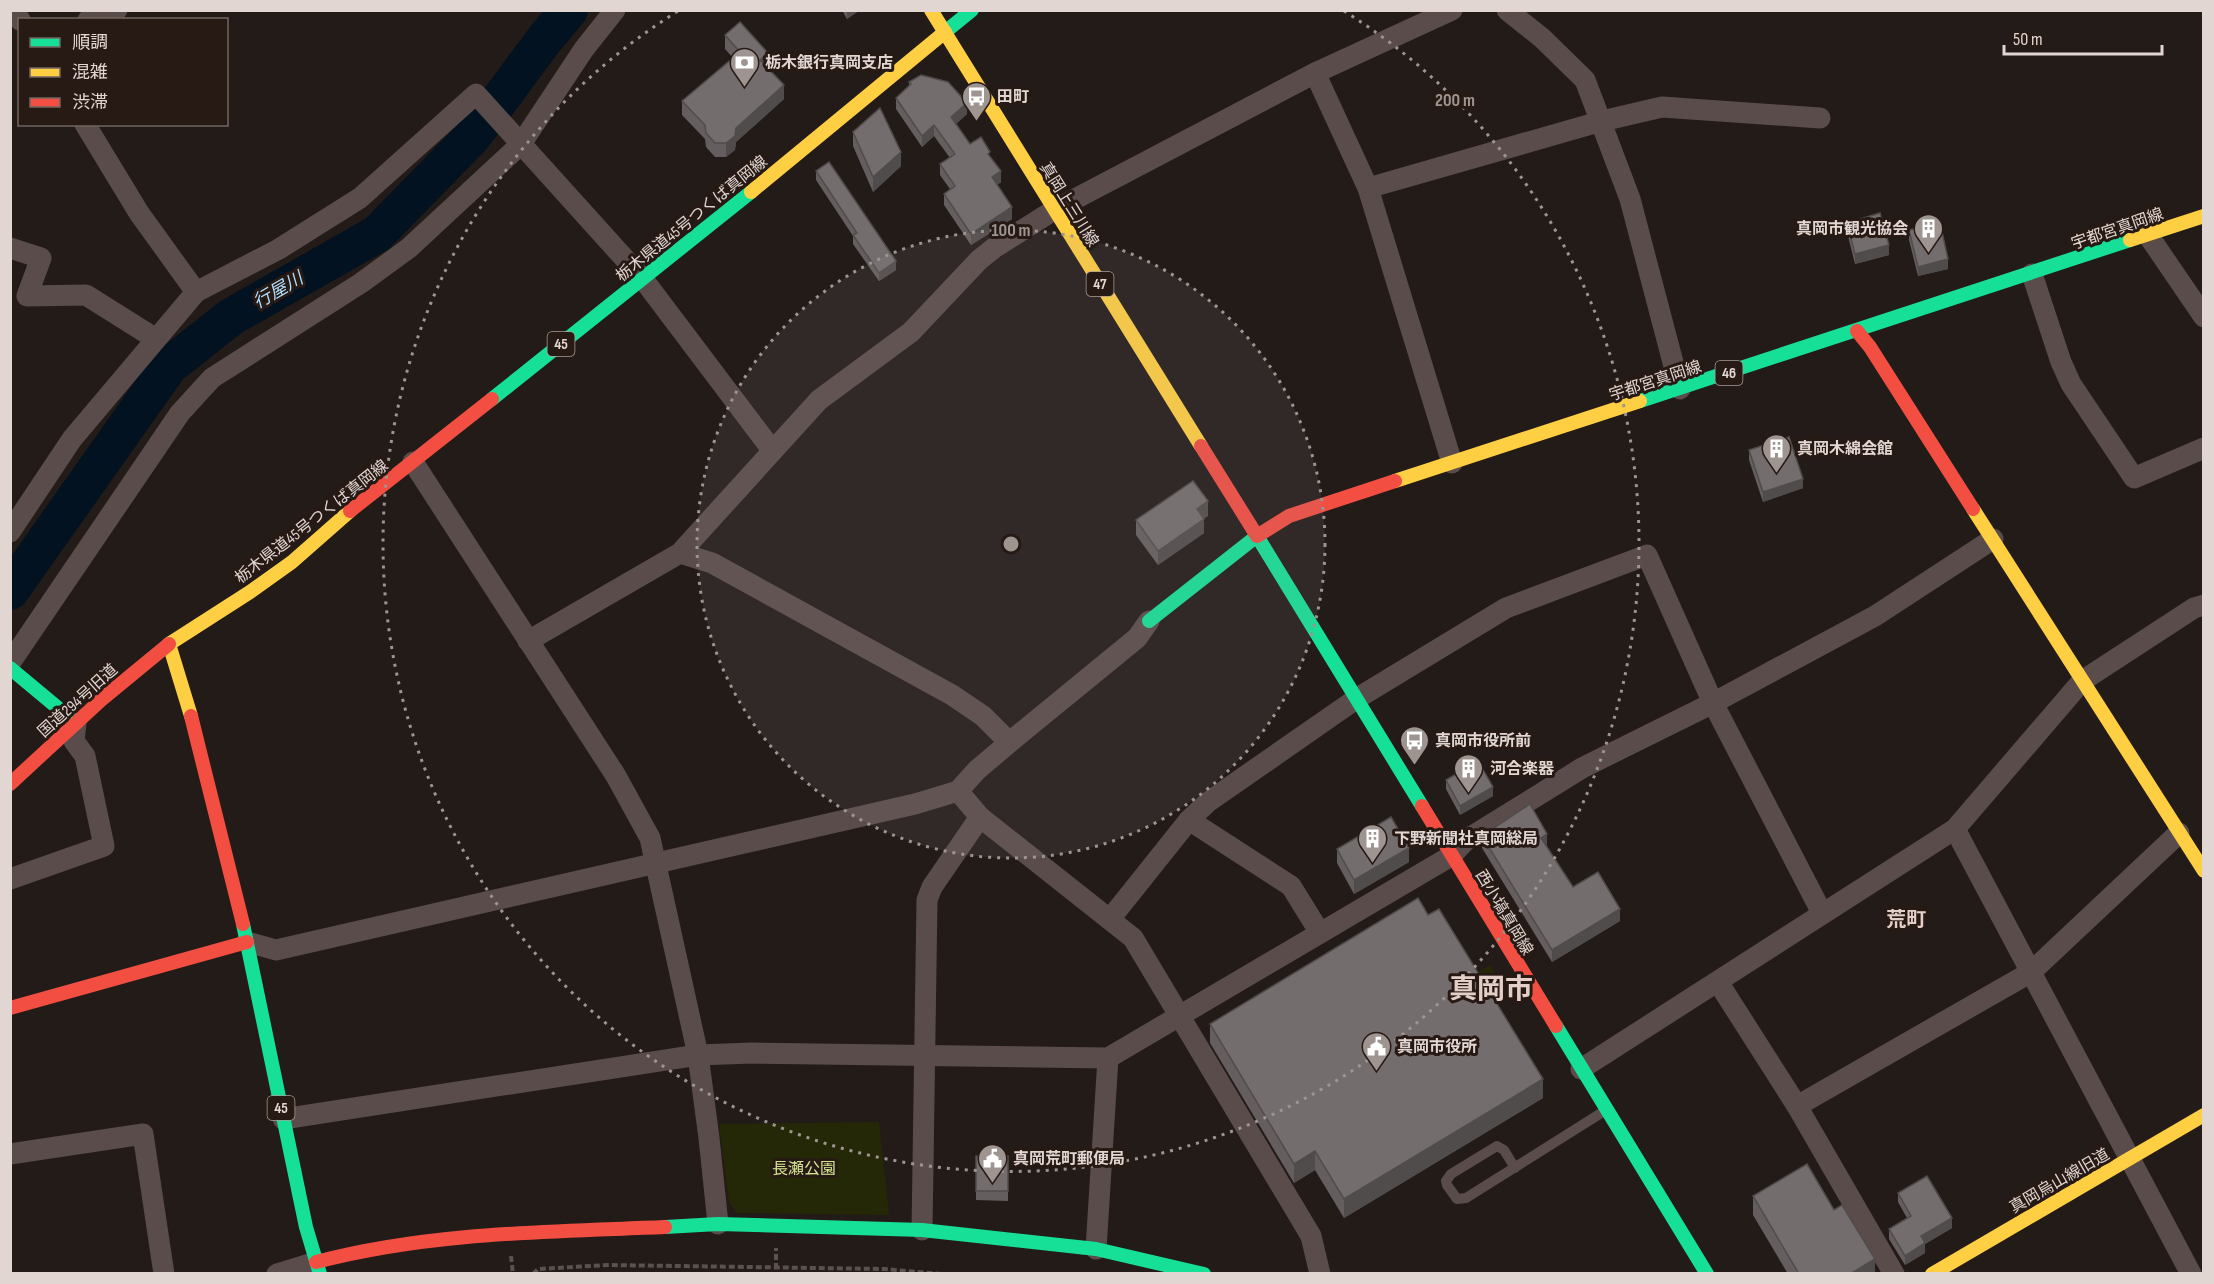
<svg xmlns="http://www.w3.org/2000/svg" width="2214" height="1284" viewBox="0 0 2214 1284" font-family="'Sofia Sans Condensed','Noto Sans JP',sans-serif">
  <rect width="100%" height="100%" fill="#231b18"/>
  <g fill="#242807">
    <path d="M1490,965L1508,997L1491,1008L1472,976Z"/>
    <path d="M879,1122L889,1215L737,1213L729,1202L719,1124Z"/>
  </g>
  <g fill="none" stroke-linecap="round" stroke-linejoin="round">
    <path stroke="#031220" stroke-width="38" d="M10,591L169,366L231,317L377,234L472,137L544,40L569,10"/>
    <g stroke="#5b514f" stroke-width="4" stroke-dasharray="6 3" stroke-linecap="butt">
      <path d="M511,1256L513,1274"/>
      <path d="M776,1269V1248"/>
      <path d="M533,1274L538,1269L609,1265L884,1269L941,1274"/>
    </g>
    <path stroke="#5a4c4b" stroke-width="10" d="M1515,1168L1504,1150L1497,1146L1451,1174L1446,1181L1447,1185L1457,1199L1466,1198L1606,1110"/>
    <g stroke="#5a4c4b" stroke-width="21">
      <path d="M14,10L20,20"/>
      <path d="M1507,10L1542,38L1585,80L1630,199L1680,389"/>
      <path d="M88,20L117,10"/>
      <path d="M1315,73L1368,188L1452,463"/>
      <path d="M85,124L139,213L196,292"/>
      <path d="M1368,188L1602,121L1662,107L1820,118"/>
      <path d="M2148,235L2204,317"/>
      <path d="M10,248L41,258L27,296L86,295L156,339"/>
      <path d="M2032,274L2061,362L2071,384L2134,478L2204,448"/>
      <path d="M413,462L616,776L650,838L698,1055L709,1138L718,1224"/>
      <path d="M10,532L72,439L196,292L279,249L360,198L476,94L643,279L772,450"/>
      <path d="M680,553L712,563L952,695L983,716L1009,742"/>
      <path d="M528,641L680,553L819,400L911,332L979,260L994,248L1054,210L1315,73L1452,10"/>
      <path d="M10,663L180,413L212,378L361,283L409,248L521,144L584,49L615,10"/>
      <path d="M958,791L980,817L1133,938L1311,1236L1320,1274"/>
      <path d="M1189,820L1291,886L1320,933"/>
      <path d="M1955,829L2191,1274"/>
      <path d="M10,879L104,846L85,756L74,741L76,723"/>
      <path d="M1110,919L1189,820L1208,802L1356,699L1506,608L1647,555L1713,703L1822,913"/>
      <path d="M247,942L276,950L915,804L958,791L977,770L1016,737L1137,638L1149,621"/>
      <path d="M1718,982L1797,1106L1894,1274"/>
      <path d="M1581,1069L1955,829L2082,681L2194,608L2204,605"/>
      <path d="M1797,1106L2031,972L2179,833"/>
      <path d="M283,1119L698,1055L752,1053L1108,1058L1451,856L1466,840L1582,768L1713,703L1875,616L1993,539"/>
      <path d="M10,1154L143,1134L164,1274"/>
      <path d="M922,1230L927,900L932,887L980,817"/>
      <path d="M1096,1249L1108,1058"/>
      <path d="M277,1274L316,1262"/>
    </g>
    <g stroke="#16e098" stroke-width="14">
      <path d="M945,32L972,10"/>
      <path d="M492,399L751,192"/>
      <path d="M1640,401L2130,240"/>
      <path d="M1149,621L1257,536L1422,806"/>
      <path d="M10,668L76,723"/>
      <path d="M243,924L306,1227L320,1274"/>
      <path d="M1556,1026L1707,1274"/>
      <path d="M665,1227L718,1224L922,1230L1096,1249L1204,1274"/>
    </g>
    <g stroke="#ffcf43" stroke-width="14">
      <path d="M931,10L1201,446"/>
      <path d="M751,192L945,32"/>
      <path d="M2130,240L2204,216"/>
      <path d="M1395,481L1640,401"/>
      <path d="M1973,509L2204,871"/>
      <path d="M191,716L169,644L250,592L292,562L350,511"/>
      <path d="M1932,1274L2204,1115"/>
    </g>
    <g stroke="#f24e42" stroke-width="14">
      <path d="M1857,331L1870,347L1973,509"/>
      <path d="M1201,446L1257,536L1289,516L1395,481"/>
      <path d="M350,511L492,399"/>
      <path d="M191,716L243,924"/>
      <path d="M10,784L101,700L169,644"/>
      <path d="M1422,806L1556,1026"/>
      <path d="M10,1008L247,942"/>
      <path d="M316,1262C430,1232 548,1232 665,1227"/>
    </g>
  </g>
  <g fill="#645e5e">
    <path d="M842,10H860L847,19Z"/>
    <path d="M725,35L768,67L784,99L736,142L735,150L726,157H715L706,147L705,139L682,115V101L733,58L725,49Z"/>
    <path d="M909,82L967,114L956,124L970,144L990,157L1001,182L997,185L1012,219L971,245L944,205V194L950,189L940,175V164L950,158L934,136L922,147L896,109V98L909,86Z"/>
    <path d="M853,132L901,166L873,192L853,146Z"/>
    <path d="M816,171L896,270L879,281L853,244V236L816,180Z"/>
    <path d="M1847,223L1889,255L1855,264L1847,232Z"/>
    <path d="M1909,230L1948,269L1918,276L1909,240Z"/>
    <path d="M1749,450L1803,488L1763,502L1749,460Z"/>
    <path d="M1208,516L1204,518V533L1158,565L1136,535V520Z"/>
    <path d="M1446,780L1493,796L1460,815L1446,789Z"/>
    <path d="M1482,836L1547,846L1573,887L1620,921L1552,962L1482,848Z"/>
    <path d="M1337,849L1409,862L1354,894L1337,863Z"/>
    <path d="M1210,1024L1543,1098L1344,1218L1315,1170L1294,1183L1210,1043Z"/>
    <path d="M976,1156H1008V1201L976,1200Z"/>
    <path d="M1898,1193L1952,1228L1925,1244V1253L1905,1265L1889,1239V1229L1907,1218L1898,1202Z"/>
    <path d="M1753,1196L1834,1210L1875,1274H1788L1753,1215Z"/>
  </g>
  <g fill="#514c4c">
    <path d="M847,10H860L847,19Z"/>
    <path d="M768,53V67L760,74V60Z"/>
    <path d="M784,85V99L736,142L735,150L726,157V143L736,128Z"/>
    <path d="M967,103V114L951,128V117Z"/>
    <path d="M934,125V136L922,147V136Z"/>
    <path d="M901,152V166L873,192V177Z"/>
    <path d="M1001,171V182L992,189V177Z"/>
    <path d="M1012,207V219L971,245V234Z"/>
    <path d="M1889,245V255L1855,264V254Z"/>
    <path d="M1948,259V269L1918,276V267Z"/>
    <path d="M896,261V270L879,281V273Z"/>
    <path d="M1803,479V488L1763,502V492Z"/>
    <path d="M1208,501V516L1197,523V509Z"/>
    <path d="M1204,519V533L1158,565V551Z"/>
    <path d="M1493,787V796L1460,815V806Z"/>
    <path d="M1547,834V846L1541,850V838Z"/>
    <path d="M1409,848V862L1354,894V880Z"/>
    <path d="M1620,909V921L1552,962V950Z"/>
    <path d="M1543,1079V1098L1344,1218V1199Z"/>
    <path d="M1315,1151V1170L1294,1183V1164Z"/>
    <path d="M1952,1218V1228L1925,1244V1253L1905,1265V1256L1921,1236Z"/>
    <path d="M1875,1259V1274H1850Z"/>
  </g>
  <g fill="#746d6d" stroke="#514c4c" stroke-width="1.5">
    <path d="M740,22L768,53L760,60L784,85L736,128L735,136L726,143H715L706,133L705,125L682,101L740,52L725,35Z"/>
    <path d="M921,75L948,82L967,103L951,117L970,144L981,137L990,152L988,154L1001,171L992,177L1012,207L971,234L944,194L955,186L940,164L955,154L934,125L922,136L896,98L911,84L909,82Z"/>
    <path d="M880,108L901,152L873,177L853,132Z"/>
    <path d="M829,162L896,261L879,273L853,235L857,233L816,171Z"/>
    <path d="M1880,213L1889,245L1855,254L1847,223Z"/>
    <path d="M1940,223L1948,259L1918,267L1909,230Z"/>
    <path d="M1789,437L1803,479L1763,492L1749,450Z"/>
    <path d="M1193,481L1208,501L1197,509L1204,519L1158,551L1136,520Z"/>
    <path d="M1478,761L1493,787L1460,806L1446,780Z"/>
    <path d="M1530,804L1547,834L1541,838L1573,887L1598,872L1620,909L1552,950L1482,836Z"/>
    <path d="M1391,817L1409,848L1354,880L1337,849Z"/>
    <path d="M1418,898L1428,915L1439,909L1543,1079L1344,1199L1315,1151L1294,1164L1210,1024Z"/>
    <rect x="976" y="1156" width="32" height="35"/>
    <path d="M1807,1164L1834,1210L1842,1205L1875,1259L1850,1274H1799L1753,1196Z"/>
    <path d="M1927,1176L1952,1218L1921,1236L1925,1243L1905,1256L1889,1229L1911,1216L1898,1193Z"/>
  </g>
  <circle cx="1011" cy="544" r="314" fill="#9e9591" fill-opacity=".12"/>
  <g fill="none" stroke="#9e9591" stroke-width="3" stroke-dasharray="3 6">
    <circle cx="1011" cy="544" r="314"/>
    <path d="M1344 11A628 628 0 1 1 678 11"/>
  </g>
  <defs>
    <symbol id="bank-pin" viewBox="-11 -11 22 30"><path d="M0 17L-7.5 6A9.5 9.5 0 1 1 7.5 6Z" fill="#9e9591" stroke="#271914"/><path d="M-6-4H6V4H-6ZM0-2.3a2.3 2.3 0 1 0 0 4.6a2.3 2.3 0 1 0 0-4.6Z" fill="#fff"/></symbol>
    <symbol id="bus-pin" viewBox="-11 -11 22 30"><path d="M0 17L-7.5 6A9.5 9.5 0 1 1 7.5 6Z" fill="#9e9591" stroke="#271914"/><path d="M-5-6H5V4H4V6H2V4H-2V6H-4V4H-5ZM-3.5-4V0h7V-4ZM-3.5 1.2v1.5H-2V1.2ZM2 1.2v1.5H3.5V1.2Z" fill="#fff"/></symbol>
    <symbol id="building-pin" viewBox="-11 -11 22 30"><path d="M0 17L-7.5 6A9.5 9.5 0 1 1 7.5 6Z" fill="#9e9591" stroke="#271914"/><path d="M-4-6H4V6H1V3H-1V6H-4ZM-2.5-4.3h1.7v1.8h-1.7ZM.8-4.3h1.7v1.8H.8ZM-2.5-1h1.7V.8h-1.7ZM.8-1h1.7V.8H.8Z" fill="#fff"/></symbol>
    <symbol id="civic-pin" viewBox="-11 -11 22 30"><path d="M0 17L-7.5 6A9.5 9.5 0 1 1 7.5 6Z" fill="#9e9591" stroke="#271914"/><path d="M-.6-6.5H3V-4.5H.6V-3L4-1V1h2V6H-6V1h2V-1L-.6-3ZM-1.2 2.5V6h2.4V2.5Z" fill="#fff"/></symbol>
  </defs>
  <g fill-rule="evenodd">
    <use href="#bank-pin" x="728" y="46" width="33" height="45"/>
    <use href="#bus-pin" x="960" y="80" width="33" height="45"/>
    <use href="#building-pin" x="1912" y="212" width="33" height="45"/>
    <use href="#building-pin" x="1760" y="432" width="33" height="45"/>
    <use href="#bus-pin" x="1398" y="724" width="33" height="45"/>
    <use href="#building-pin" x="1452" y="752" width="33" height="45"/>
    <use href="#building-pin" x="1356" y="822" width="33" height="45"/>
    <use href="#civic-pin" x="1360" y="1030" width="33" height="45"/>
    <use href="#civic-pin" x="976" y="1142" width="33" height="45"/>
  </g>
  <g text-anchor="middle" stroke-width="6" stroke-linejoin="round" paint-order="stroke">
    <g fill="#271914" stroke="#a99d99" stroke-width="1.5">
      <rect x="1086.5" y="272" width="27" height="24" rx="4.5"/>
      <rect x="547.5" y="332" width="27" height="24" rx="4.5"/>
      <rect x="1715.5" y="361" width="27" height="24" rx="4.5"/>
      <rect x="267.5" y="1096" width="27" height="24" rx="4.5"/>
    </g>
    <g font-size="15" font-weight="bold" fill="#e1d6d2">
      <text x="1100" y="289">47</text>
      <text x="561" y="349">45</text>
      <text x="1729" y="378">46</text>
      <text x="281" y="1113">45</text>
    </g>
    <g font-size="16" font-weight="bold" fill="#e1d6d2" stroke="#271914" text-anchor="start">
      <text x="765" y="68">栃木銀行真岡支店</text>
      <text x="997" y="102">田町</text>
      <text x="1908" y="234" text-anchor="end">真岡市観光協会</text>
      <text x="1797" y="454">真岡木綿会館</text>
      <text x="1435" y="746">真岡市役所前</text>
      <text x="1490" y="774">河合楽器</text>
      <text x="1394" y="844">下野新聞社真岡総局</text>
      <text x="1397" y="1052">真岡市役所</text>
      <text x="1013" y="1164">真岡荒町郵便局</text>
    </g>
    <g font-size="16" fill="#e1d6d2" stroke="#271914">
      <text transform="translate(1070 204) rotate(58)" y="6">真岡上三川線</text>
      <text transform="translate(691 218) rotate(-39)" y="6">栃木県道45号つくば真岡線</text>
      <text transform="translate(2117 228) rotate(-19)" y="6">宇都宮真岡線</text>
      <text transform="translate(1655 380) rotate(-18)" y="6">宇都宮真岡線</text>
      <text transform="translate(311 521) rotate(-38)" y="6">栃木県道45号つくば真岡線</text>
      <text transform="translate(77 700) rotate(-42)" y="6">国道294号旧道</text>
      <text transform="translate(1505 912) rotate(59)" y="6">西小塙真岡線</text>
      <text transform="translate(2059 1180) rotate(-30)" y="6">真岡烏山線旧道</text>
    </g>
    <g font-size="16" fill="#d4e691" stroke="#271914">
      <text x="804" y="1174">長瀬公園</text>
    </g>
    <g font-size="18" font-style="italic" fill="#b0defe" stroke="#271914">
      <text transform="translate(278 290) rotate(-30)" y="6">行屋川</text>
    </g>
    <g font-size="20" font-weight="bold" fill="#e4cfc8" stroke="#271914">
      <text x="1906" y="926">荒町</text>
    </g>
    <g font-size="28" font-weight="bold" fill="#e4cfc8" stroke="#271914">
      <text x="1491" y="998">真岡市</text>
    </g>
  </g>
  <circle cx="1011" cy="544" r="9" fill="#9e9591" stroke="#271914" stroke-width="3"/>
  <g font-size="18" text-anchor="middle" font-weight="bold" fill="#9e9591" stroke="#271914" stroke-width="6" stroke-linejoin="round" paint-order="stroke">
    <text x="1455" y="106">200 m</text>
    <text x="1011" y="236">100 m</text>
  </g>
  <rect width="2214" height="1284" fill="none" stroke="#e1d6d2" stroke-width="24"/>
  <rect x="18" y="18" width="210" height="108" fill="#271914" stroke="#716560" stroke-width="1.5"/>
  <rect x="30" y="38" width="30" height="9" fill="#16e098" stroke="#716560" stroke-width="1.5"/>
  <text x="72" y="48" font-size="18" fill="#e1d6d2">順調</text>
  <rect x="30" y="68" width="30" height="9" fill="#ffcf43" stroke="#716560" stroke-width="1.5"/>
  <text x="72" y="78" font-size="18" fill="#e1d6d2">混雑</text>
  <rect x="30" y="98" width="30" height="9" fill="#f24e42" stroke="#716560" stroke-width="1.5"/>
  <text x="72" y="108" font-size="18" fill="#e1d6d2">渋滞</text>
  <path d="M2004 45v9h158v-9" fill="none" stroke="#e1d6d2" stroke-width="3"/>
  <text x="2013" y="45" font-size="18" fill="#e1d6d2" stroke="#271914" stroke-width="4.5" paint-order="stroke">50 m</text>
</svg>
